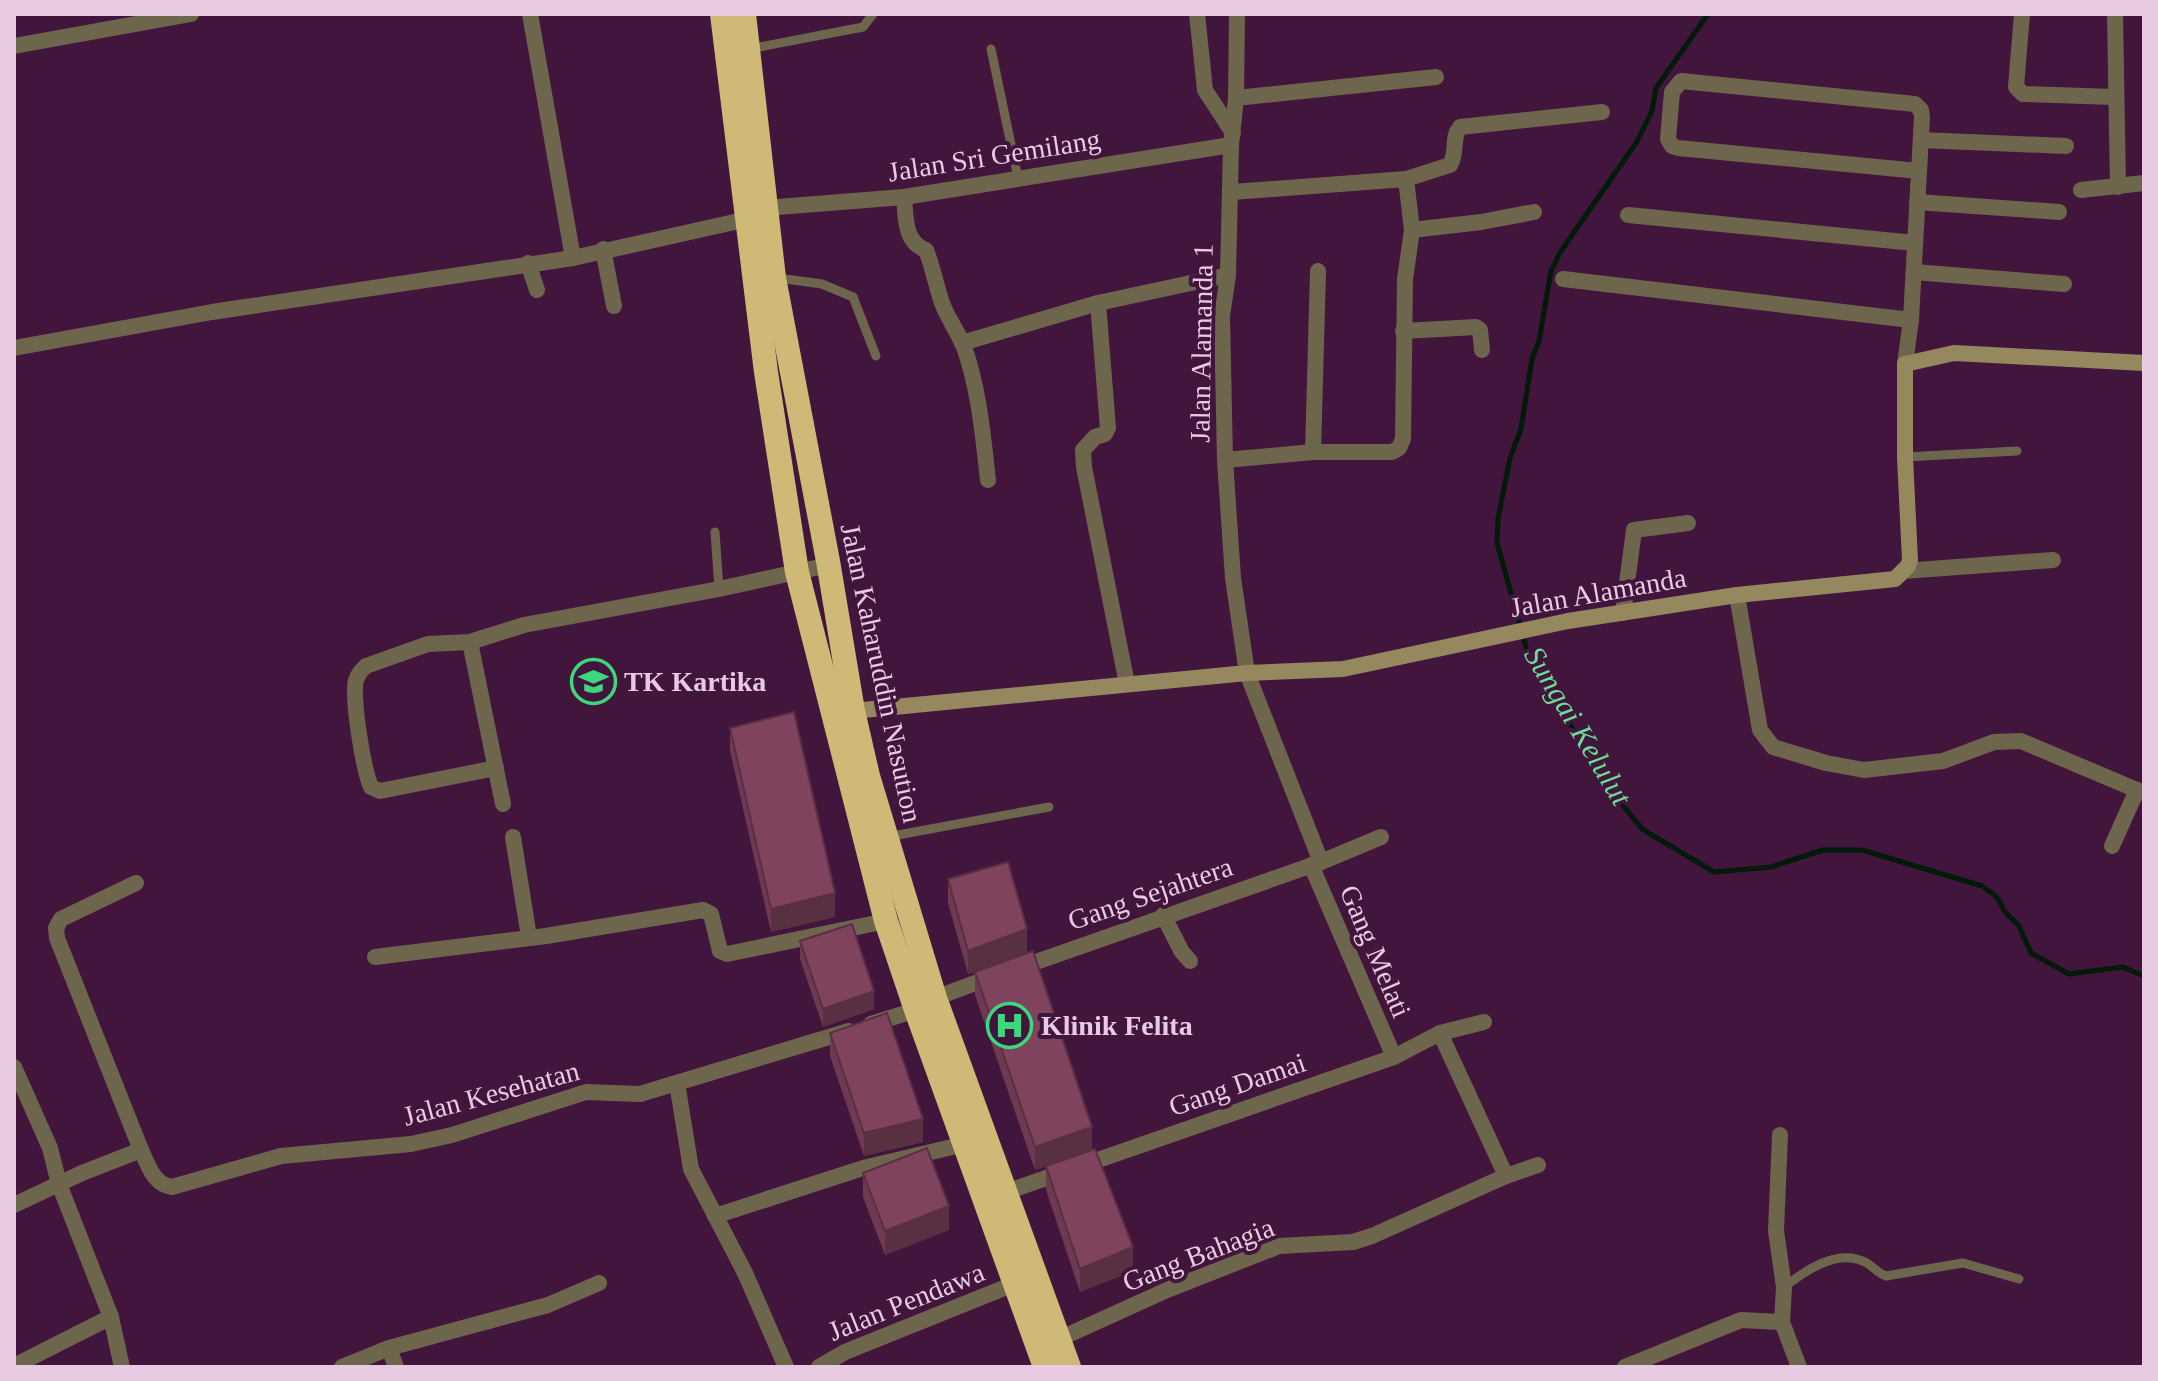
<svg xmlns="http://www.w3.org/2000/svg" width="2158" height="1381" viewBox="0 0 2158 1381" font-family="Georgia,serif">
  <rect width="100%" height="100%" fill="#42153c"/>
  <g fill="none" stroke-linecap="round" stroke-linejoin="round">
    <path stroke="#011a09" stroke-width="5" d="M1708,14L1656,88L1652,111L1636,143L1561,251L1551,271L1539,341L1532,359L1521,429L1510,458L1498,519L1497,543L1528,654L1605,783L1642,829L1714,872L1771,867L1823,850H1862L1982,886L1997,897L2005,912L2019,926L2031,953L2069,974L2123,967L2144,976"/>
    <g stroke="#6e664c" stroke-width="9">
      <path d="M749,49L863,27L873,14"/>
      <path d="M991,49L1018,178"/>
      <path d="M778,278L822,284L853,297L876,356"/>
      <path d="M1905,457L2017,451"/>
      <path d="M715,532L719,589"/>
      <path d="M887,837L1049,807"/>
      <path d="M1784,1287C1805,1271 1837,1248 1865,1262C1873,1266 1877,1273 1886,1276L1963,1263L2019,1279"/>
    </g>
    <g stroke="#6e664c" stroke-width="16">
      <path d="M530,14L573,258"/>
      <path d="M1197,14L1205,90L1233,133"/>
      <path d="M1237,14L1236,98L1231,145L1228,275L1222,316L1225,460L1233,578L1247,673L1321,862"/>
      <path d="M2022,14L2016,87L2023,94L2114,97"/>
      <path d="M2115,14L2118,187"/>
      <path d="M14,46L191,14"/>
      <path d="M1236,98L1436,77"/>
      <path d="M1921,140L2066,146"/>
      <path d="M2081,190L2144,183"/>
      <path d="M1232,192L1406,179L1450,165C1458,152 1451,138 1460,127L1602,112"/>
      <path d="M904,197C906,218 904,242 926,250C933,268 936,285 942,303C948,319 958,332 964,347C979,389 983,436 988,480"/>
      <path d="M1917,202L2059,212"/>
      <path d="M765,208L904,197L1231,145"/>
      <path d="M1628,215L1915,243"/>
      <path d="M1412,230L1481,222L1534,212"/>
      <path d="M603,249L614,306"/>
      <path d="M528,263L537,290"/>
      <path d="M1914,272L2064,284"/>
      <path d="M1563,279L1911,320"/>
      <path d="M1098,303L1108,428L1105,434L1095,437L1083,450L1084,467L1127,684"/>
      <path d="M1403,331L1476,327L1480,330L1482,350"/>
      <path d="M962,343L1098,303L1228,275"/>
      <path d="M14,348L212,312L573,258L748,219"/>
      <path d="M1905,364L1911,320L1922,117L1921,110L1915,104L1681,81L1672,92L1668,139L1672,146L1678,148L1919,171"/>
      <path d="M1313,452L1318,271"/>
      <path d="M1225,460L1313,452H1392L1399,448L1403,439L1405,279L1412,230L1406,179"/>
      <path d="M1903,571L2053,560"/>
      <path d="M1737,595L1760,730L1773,747L1826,763L1864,770L1943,761L1994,742L2021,741L2144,793"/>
      <path d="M1623,613L1634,530L1688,523"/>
      <path d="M470,642L503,804"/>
      <path d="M496,768L380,791L371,787C363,768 354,709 355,687C355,678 359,672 366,666L428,644L470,642L524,625L719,589L829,565"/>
      <path d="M513,837L529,937"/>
      <path d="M2112,846L2137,790"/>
      <path d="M1311,865L1394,1057"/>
      <path d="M136,883L61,919L56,928L57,938L141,1150C149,1166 153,1184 172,1187L281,1156L411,1144L452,1135L586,1092L640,1094L849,1031"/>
      <path d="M1163,915L1182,952L1190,961"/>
      <path d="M375,957L546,936L703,910L711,914L720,951L727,954L886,921"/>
      <path d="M1016,969L1321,862L1381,837"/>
      <path d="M935,998L994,976"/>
      <path d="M871,1024L916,1010"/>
      <path d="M1440,1033L1506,1176"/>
      <path d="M14,1067L50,1148L59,1184L111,1317L122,1367"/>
      <path d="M677,1083L691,1169L745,1273L786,1367"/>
      <path d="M1780,1135L1776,1231L1784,1287L1782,1322L1799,1367"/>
      <path d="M1006,1192L1394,1057L1440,1033L1484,1022"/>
      <path d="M14,1205L82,1173L141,1150"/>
      <path d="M715,1216L863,1168L965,1144"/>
      <path d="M1059,1339L1167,1290L1279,1246L1353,1242L1372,1236L1506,1176L1538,1165"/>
      <path d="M389,1348L396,1367"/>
      <path d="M14,1366L111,1317"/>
      <path d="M342,1367L389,1348L548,1305L599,1283"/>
      <path d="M819,1367L845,1352L1014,1284"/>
      <path d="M1625,1367L1741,1320L1782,1322"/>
    </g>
    <path stroke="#95885e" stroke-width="16" d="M853,711L1247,673L1343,669L1568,621L1737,595L1895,579L1908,566L1910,560L1905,457V364L1954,353L2144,363"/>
    <g stroke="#ceb977" stroke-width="24">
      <path d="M722,14L766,372L797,572L886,921L916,1010L1045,1367"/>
      <path d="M744,14L774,278L828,561L853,711L868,776L935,998L1069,1367"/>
    </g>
  </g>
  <g fill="#6d3a51">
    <path d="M730,728L835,917L771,932L730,751Z"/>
    <path d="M948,879L1027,953L1133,1271L1080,1292L1046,1190V1166L1035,1170L975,995V972L968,974L948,903Z"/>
    <path d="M800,941L874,1009L823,1027L800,959Z"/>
    <path d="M830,1033L923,1142L864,1156L830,1056Z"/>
    <path d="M863,1173L949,1230L885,1255L863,1197Z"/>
  </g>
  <g fill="#592f42">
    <path d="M835,893V917L771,932V909Z"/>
    <path d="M1027,929V953L968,974V951Z"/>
    <path d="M874,991V1009L823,1027V1009Z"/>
    <path d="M923,1119V1142L864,1156V1133Z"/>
    <path d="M1092,1127V1150L1035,1170V1147Z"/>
    <path d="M949,1206V1230L885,1255V1231Z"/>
    <path d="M1133,1247V1271L1080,1292V1269Z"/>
  </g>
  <g fill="#7f435e" stroke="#592f42" stroke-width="2">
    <path d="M794,712L835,893L771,909L730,728Z"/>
    <path d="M1008,862L1027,929L968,951L948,879Z"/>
    <path d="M852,924L874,991L823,1009L800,941Z"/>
    <path d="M1033,951L1092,1127L1035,1147L975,972Z"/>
    <path d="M887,1013L923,1119L864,1133L830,1033Z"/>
    <path d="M927,1148L949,1206L885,1231L863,1173Z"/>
    <path d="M1095,1149L1133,1247L1080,1269L1046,1166Z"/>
  </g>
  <defs>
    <symbol id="school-ring" viewBox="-11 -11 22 22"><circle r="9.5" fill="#42153c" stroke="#3dd77e" stroke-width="1.5"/><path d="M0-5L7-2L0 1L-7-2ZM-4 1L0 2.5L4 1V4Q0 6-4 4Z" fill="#3dd77e"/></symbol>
    <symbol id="hospital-ring" viewBox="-11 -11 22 22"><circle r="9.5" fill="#42153c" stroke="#3dd77e" stroke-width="1.5"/><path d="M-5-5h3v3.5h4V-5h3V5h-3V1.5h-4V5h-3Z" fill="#3dd77e"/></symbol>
  </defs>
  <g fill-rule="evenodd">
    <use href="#school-ring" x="568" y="656" width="51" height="51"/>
    <use href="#hospital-ring" x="984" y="1000" width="51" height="51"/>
  </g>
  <g text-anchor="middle" stroke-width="8" stroke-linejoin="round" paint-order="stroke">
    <g font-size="28" fill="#e8cbe2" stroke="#42153c">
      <text transform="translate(994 155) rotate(-9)" y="10">Jalan Sri Gemilang</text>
      <text transform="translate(1201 343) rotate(-89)" y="10">Jalan Alamanda 1</text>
      <text transform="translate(1598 592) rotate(-10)" y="10">Jalan Alamanda</text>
      <text transform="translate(882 673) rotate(78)" y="10">Jalan Kaharuddin Nasution</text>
      <text transform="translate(1150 893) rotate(-19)" y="10">Gang Sejahtera</text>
      <text transform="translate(1376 951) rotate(67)" y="10">Gang Melati</text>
      <text transform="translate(1237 1084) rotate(-19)" y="10">Gang Damai</text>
      <text transform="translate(491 1093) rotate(-15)" y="10">Jalan Kesehatan</text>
      <text transform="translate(1198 1254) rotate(-21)" y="10">Gang Bahagia</text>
      <text transform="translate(906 1301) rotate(-22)" y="10">Jalan Pendawa</text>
    </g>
    <g font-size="28" font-weight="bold" fill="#e8cbe2" stroke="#42153c" text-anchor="start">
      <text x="624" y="691">TK Kartika</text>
      <text x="1041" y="1035">Klinik Felita</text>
    </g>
    <g font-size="30" font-style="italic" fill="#6cde94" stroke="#42153c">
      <text transform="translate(1578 726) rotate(59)" y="10">Sungai Kelulut</text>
    </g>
  </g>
  <rect width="2158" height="1381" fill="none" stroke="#e8cbe2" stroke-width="32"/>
</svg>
